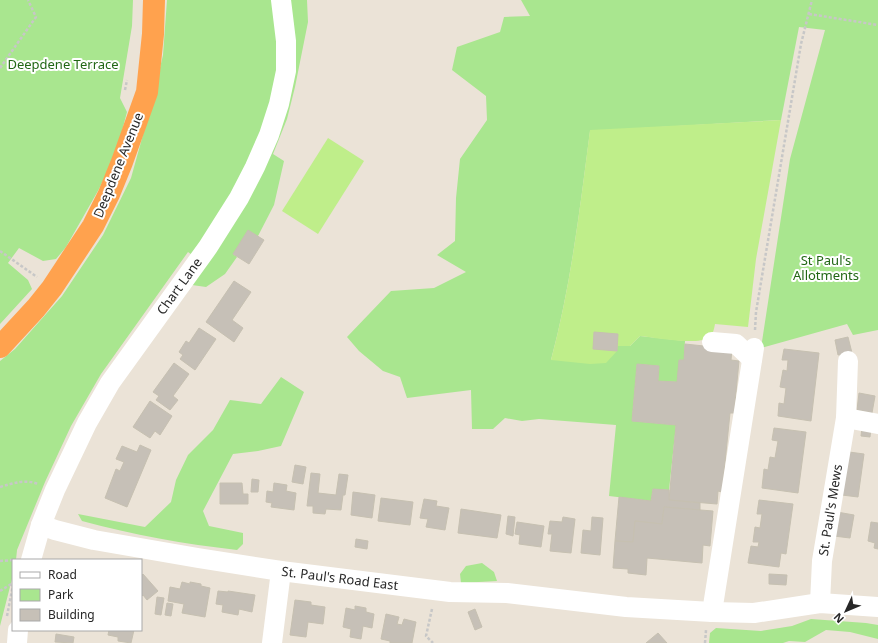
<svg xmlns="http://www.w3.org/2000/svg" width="878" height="643" viewBox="0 0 878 643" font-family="'Noto Sans',sans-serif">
  <rect width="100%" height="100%" fill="#ebe3d7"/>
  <g fill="#a9e68f">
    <path d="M0,0H133L132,26L120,98L127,112L117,150L99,189L66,247L56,259L43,261L19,248L8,263L28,280L32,289L0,324Z"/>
    <path d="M167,0H307L308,22L295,87L287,119L273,154L284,161L274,205L258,236L233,254L237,257L225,274L206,287L192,285L206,265L188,252L101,374L71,426L45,482L17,550L16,560H13L12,579L0,626V361L15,349L62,296L103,235L131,178L151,106L163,55Z"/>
    <path d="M521,0H878V330L853,335L847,324L761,348L790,159L825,30L799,27L781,120L590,131C580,208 571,285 551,360L618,346H630L640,336L685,341L684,360L677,382L658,381L659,366L637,364L632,421L676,425L669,490L653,489L651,501L609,496L616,425L539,419L522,421L505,418L493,429H472L471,390L407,398L400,377L383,371L359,351L347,337L391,291L434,288L466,272L437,255L455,241L456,198L460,159L487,120L486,96L452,70L457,47L500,32L504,17L530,16Z"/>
    <path d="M281,377L304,392L281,446L258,451L233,454L203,511L209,526L243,533V544L237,550C185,544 133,535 82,521L78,514L145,527L171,502L176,480L188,455L213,430L230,400L261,404Z"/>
    <path d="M482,563L494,572L497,581L461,583L460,574L466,566Z"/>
    <path d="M811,619L866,623L878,625V639L850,632L826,630L805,642L789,641L783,643H709L710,633L716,628L761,631L792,626Z"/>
  </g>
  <g fill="#bfee8a">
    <path d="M781,120L756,259L748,327L715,324C714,329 713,335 709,338C696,345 656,338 640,336L630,346H618L617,351L606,363L590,364L551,360C571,285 580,208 590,130Z"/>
    <path d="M328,138L364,161L318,234L282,211Z"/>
  </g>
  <g fill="#c6c0b7" stroke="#c6c0b1">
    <path d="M248,230L264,240L249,264L233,254Z"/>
    <path d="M234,281L251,292L232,320L243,328L234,342L206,322Z"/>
    <path d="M199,328L216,339L195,370L180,359L183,355L179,352L186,341L189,343Z"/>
    <path d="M594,332L618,334L617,351L593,349Z"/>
    <path d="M848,337L852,353L838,355L835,340Z"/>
    <path d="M685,344L732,349L731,360L739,361L734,413H730L722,492L718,491L717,504L669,500L676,425L632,421L637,364L659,366L658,381L677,382L679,360H684Z"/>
    <path d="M784,349L819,353L811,421L778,416L779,403L784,404L786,388L780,387L783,370L787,371L788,360H782Z"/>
    <path d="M174,363L189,374L173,396L178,400L170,410L156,400L159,396L153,392Z"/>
    <path d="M859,393L875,396L872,413L857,410Z"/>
    <path d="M150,401L172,416L160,435L155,431L150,438L133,427Z"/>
    <path d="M862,427L871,428L870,437L861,436Z"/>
    <path d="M774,428L806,432L798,493L762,488L764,469L768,470L770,457L775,458L778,441L772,440Z"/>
    <path d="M140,445L151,450L127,507L105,498L116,469L120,471L124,462L116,459L122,446L137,452Z"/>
    <path d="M849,452L864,454L858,497L842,495Z"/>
    <path d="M295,465L306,467L303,484L292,482Z"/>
    <path d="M311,473L320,474L318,493L336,495L339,474L348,475L345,495H343L341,510L326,509L325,514L313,513V506H307Z"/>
    <path d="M252,479L259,480L258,492H251Z"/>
    <path d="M220,483H242L243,494H248V504H220Z"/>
    <path d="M274,483L287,485L286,491L296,493L294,510L271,507L272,503L266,502L267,491L273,492Z"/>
    <path d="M653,489L669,490V500L700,503V510L664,507L662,524L635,521L633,542L615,541L619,497L651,501Z"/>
    <path d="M353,492L375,495L372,518L351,515Z"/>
    <path d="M381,498L413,502L410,525L378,521Z"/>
    <path d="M424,499L437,501L436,506L449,508L445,530L426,527L428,519L420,518Z"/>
    <path d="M759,500L793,504L786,554L781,553L779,567L748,563L751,546L758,547L759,542H753L755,527L760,528L762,514H757Z"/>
    <path d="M664,507L713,511L710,546L703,545L702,563L647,558L646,575L628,573V569L613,568L615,541L633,542L635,521L662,524Z"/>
    <path d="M461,509L501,515L497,538L458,533Z"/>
    <path d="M837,512L854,515L850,538L834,536Z"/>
    <path d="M508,516L515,517L513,536L506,534Z"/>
    <path d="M563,517L575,519L571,553L550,551L552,534H548L550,521L562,522Z"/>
    <path d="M592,517L603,518L600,555L581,553L583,530L591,531Z"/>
    <path d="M517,522L544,526L541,547L519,544L520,535L515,534Z"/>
    <path d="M871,522L878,523V549L874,548L875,543L868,541Z"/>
    <path d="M356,539L368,541L367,549L355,547Z"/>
    <path d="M143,574L158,591L147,600L143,595L141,597V576Z"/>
    <path d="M769,574L787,575L786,585L769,584Z"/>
    <path d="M182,582L190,584V582L201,584V586L210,588L205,617L182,613L184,604L168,601L170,587L180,589Z"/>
    <path d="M218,591L228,592V591L255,595L252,612L239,609L238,615L222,612L223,605L216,604Z"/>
    <path d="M157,597L164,598L161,615L155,614Z"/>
    <path d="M295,600L311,602V605L325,607L323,624L308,622L306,637L290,635Z"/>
    <path d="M167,603L173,604L171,616L165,615Z"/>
    <path d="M355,606L366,608V612L374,614L372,628L363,626L361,639L350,637L351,629L343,627L346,608L355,610Z"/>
    <path d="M475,609L482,627L475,630L468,612Z"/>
    <path d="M386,614L399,617L397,624L402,625L404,619L416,622L412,643H390V641L381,639Z"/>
    <path d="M109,630H134L131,643L118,641V637L108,635Z"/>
    <path d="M658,633L667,643H646Z"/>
    <path d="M56,634L74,637L73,643L55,642Z"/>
  </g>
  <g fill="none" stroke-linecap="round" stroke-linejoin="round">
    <g stroke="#c7c7c7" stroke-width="2.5" stroke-dasharray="3 2" stroke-linecap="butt">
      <path d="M809,14L878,25"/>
      <path d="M0,68L36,17L28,0"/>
      <path d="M125,90L127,80"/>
      <path d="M0,251L37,277"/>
      <path d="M755,330L756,312L801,44L812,0"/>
      <path d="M0,487C14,483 25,479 38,484"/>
      <path d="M0,561L14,560"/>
      <path d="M0,591L13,583"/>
      <path d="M432,609L426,636L433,643"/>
      <path d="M7,616L13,585"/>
      <path d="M705,643L706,630"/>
    </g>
    <g stroke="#fff" stroke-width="20">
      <path d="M712,342L736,344L752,359"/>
      <path d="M846,418L878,424"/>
      <path d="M41,525L55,530L94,540L198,558L281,571L450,592L507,593L626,607L712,612L754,613L820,603L878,607"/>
      <path d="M31,560L41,525L55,490L87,423L110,383L208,247L239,198L255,167L269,135L279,104L286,71V41L281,0"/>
      <path d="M820,603L822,561L846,418L848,361"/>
      <path d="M712,612L754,348"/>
      <path d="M17,643L18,630"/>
      <path d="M272,643L281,571"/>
    </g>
    <path stroke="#ffa24e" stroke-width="22" d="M0,347L36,308L52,288L93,226L109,194L122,162L147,92L153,34L154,0"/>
  </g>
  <g text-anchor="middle" stroke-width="4" stroke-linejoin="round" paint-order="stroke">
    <g font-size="13" fill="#226715" stroke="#fff">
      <text x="63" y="69">Deepdene Terrace</text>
      <text x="826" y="265">St Paul's<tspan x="826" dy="15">Allotments</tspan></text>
    </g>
    <g font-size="13" fill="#272727" stroke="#fff">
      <text transform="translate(118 165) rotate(-68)" y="5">Deepdene Avenue</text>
      <text transform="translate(179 286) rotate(-54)" y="5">Chart Lane</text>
      <text transform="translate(830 510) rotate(-81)" y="5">St. Paul's Mews</text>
      <text transform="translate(340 578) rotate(7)" y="5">St. Paul's Road East</text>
    </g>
  </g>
  <rect x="12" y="559" width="130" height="72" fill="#ffffff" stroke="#a9a9a9"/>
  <rect x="20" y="572" width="20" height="6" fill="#ffffff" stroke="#a9a9a9"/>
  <text x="48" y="579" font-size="12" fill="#272727">Road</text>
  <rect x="20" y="589" width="20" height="12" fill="#a9e68f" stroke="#a9a9a9"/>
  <text x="48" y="599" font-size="12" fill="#272727">Park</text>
  <rect x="20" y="609" width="20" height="12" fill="#c6c0b7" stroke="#a9a9a9"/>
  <text x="48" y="619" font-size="12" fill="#272727">Building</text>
  <g transform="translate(846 611) rotate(226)" stroke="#ffffff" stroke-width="3" paint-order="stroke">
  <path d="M0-3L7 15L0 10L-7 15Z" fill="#272727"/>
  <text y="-6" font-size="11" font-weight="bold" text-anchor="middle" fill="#272727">N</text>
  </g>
</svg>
